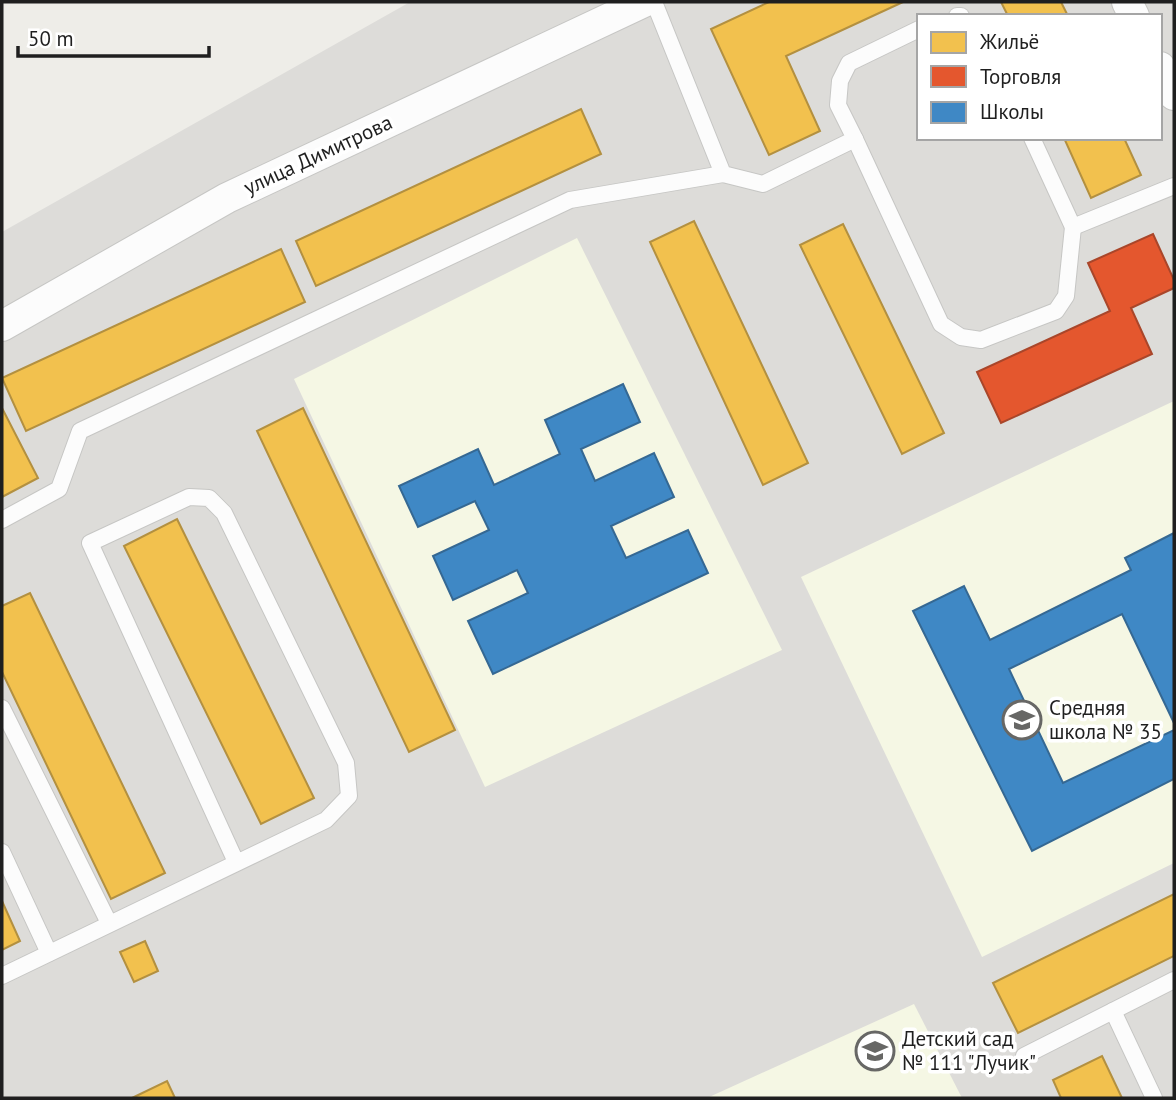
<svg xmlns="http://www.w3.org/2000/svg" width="1176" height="1100" viewBox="0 0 1176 1100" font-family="'PT Sans',sans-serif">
  <rect width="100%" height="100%" fill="#eeede8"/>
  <path fill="#dddcd9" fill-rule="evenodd" d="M410,2H1174V1098H2V232ZM919,16H1160V138H919Z"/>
  <g fill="#f5f7e4">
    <path d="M577,238L782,650L485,787L294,379Z"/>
    <path d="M1174,401V863L982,957L801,577Z"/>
    <path d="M914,1004L962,1098H707Z"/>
  </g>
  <g fill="#f2c14e" stroke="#b39040" stroke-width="2">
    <path d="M769,2H903L786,56L820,131L769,155L711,29Z"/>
    <path d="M1001,2H1061L1068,16H1008Z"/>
    <path d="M581,109L601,154L316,286L296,241Z"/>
    <path d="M1064,138H1124L1141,175L1091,198Z"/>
    <path d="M694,221L808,463L763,485L650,242Z"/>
    <path d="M843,224L944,433L902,454L800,245Z"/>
    <path d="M281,249L305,302L26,431L2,378Z"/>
    <path d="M2,408L38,478L2,497Z"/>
    <path d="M303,408L455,730L409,752L257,431Z"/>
    <path d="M177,519L314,798L261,824L124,546Z"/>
    <path d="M30,593L165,873L111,899L2,672V606Z"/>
    <path d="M1174,894V956L1018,1033L993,983Z"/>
    <path d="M2,901L20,941L2,950Z"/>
    <path d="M145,941L158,971L134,982L120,952Z"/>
    <path d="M1102,1056L1122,1098H1061L1053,1080Z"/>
    <path d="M167,1081L175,1098H132Z"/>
  </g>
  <path fill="#e4572e" stroke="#a9462a" stroke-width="2" d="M1153,234L1174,280V288L1131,308L1152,354L1001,423L977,372L1110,311L1088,263Z"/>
  <g fill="#3f88c5" stroke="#356893" stroke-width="2">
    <path d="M623,384L640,422L581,449L595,481L654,453L674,497L611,526L626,558L688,530L708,573L493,674L468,621L528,593L517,570L453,600L433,556L489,530L475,501L418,527L399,486L478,449L494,485L560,454L545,420Z"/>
    <path d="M1174,533V723L1122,614L1009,669L1063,783L1174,730V779L1032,851L913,611L964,586L990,640L1131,570L1125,558Z"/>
  </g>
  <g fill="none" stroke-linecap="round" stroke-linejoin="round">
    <defs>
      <g id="lane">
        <path d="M654,2L723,174L763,184L855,139L838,105L840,81L849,63L919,29"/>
        <path d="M957,16H961"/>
        <path d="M1032,138L1073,227L1174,186"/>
        <path d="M855,139L941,324L961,337L981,340L1056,311L1066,296L1073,227"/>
        <path d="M2,520L59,489L80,431L570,200L723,174"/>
        <path d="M2,708L109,923"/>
        <path d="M2,852L49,953"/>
        <path d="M2,976L326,820L349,796L346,763L224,513L209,498L189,497L90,543L236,862"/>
        <path d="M1113,1011L1154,1098"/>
        <path d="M1024,1056L1174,980"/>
      </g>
      <g id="street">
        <path d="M1127,2L1134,16"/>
        <path d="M1160,67L1174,95"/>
        <path d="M2,326L227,198L644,2"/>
      </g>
    </defs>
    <use href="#lane" stroke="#c6c6c4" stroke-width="18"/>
    <use href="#street" stroke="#c6c6c4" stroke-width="32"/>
    <use href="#lane" stroke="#fcfcfc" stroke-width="16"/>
    <use href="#street" stroke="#fcfcfc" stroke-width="30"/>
  </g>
  <defs>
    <symbol id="school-ring" viewBox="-11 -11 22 22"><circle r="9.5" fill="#fff" stroke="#676765" stroke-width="1.5"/><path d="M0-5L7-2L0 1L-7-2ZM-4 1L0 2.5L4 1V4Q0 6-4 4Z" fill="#676765"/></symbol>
  </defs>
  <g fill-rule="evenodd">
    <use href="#school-ring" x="1000" y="698" width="44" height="44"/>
    <use href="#school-ring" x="853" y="1029" width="44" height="44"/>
  </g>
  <g text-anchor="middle" stroke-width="7" stroke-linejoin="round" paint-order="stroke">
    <g font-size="21" fill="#1f1f1f" stroke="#fff">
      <text transform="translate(318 155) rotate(-25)" y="7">улица Димитрова</text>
    </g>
    <g font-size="21" fill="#1f1f1f" stroke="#fff" text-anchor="start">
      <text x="1049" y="715">Средняя<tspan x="1049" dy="24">школа № 35</tspan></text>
      <text x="902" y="1046">Детский сад<tspan x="902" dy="24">№ 111 "Лучик"</tspan></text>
    </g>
  </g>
  <rect width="1176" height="1100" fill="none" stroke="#1f1f1f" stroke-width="7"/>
  <rect x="917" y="14" width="245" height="126" fill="#ffffff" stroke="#a5a5a5" stroke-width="2"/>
  <rect x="931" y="32" width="35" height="21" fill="#f2c14e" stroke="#a5a5a5" stroke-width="2"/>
  <text x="980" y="49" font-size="21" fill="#1f1f1f">Жильё</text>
  <rect x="931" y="66" width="35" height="21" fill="#e4572e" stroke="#a5a5a5" stroke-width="2"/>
  <text x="980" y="84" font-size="21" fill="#1f1f1f">Торговля</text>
  <rect x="931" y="102" width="35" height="21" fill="#3f88c5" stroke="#a5a5a5" stroke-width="2"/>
  <text x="980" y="119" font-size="21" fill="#1f1f1f">Школы</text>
  <path d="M18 46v10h191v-10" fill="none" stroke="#1f1f1f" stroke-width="3.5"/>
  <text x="28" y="46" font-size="21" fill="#1f1f1f" stroke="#ffffff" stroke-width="5" paint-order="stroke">50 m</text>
</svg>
